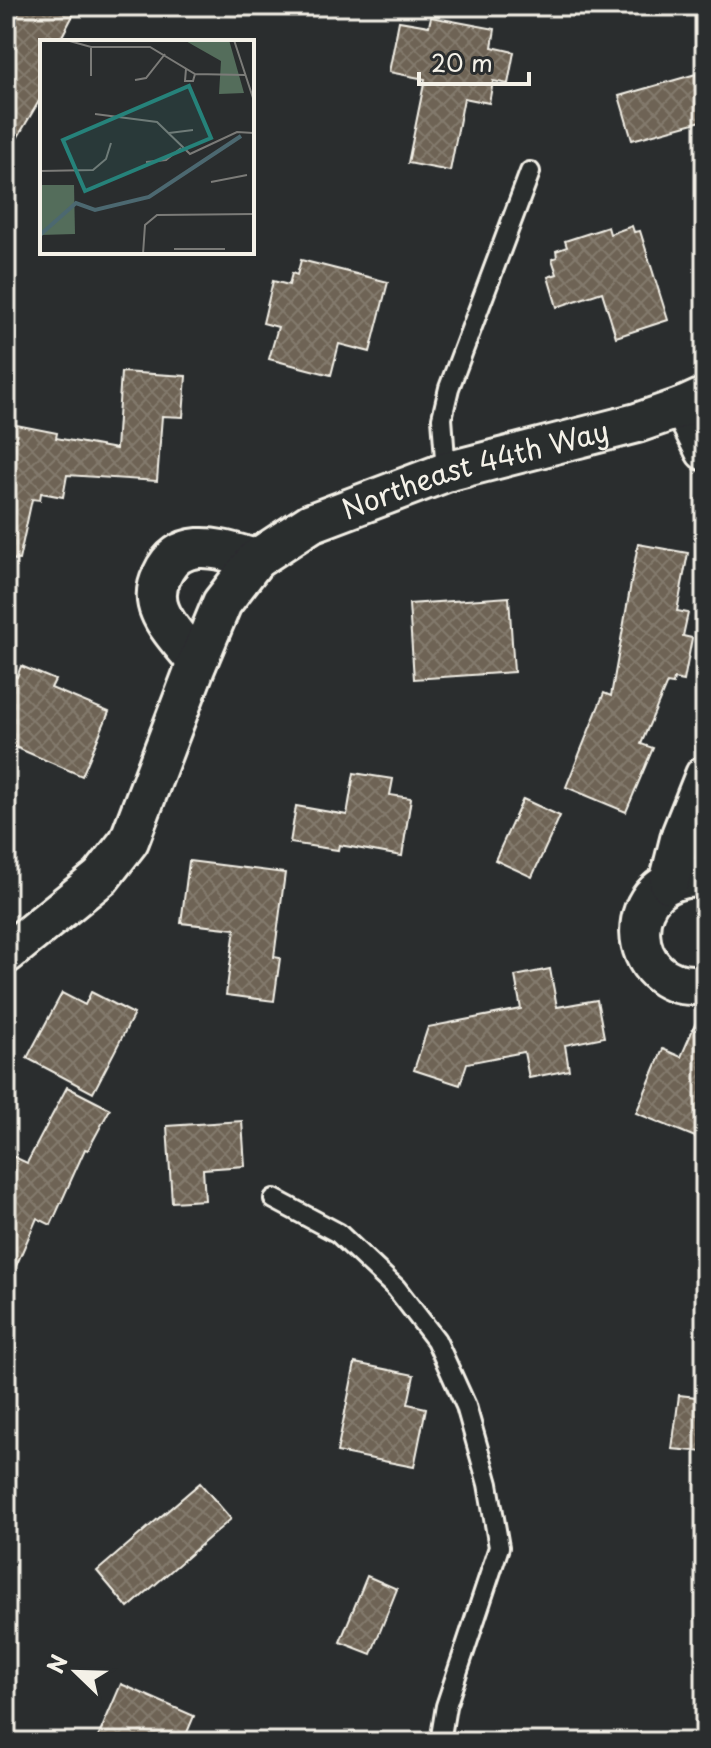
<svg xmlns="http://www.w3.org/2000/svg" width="711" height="1748" viewBox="0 0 711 1748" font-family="'Playpen Sans',sans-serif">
  <defs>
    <pattern id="building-cross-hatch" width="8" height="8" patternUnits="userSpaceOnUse" patternTransform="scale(2)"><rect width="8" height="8" fill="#6e6354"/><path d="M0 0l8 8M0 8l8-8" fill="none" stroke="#837a6d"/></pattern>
  </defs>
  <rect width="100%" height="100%" fill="#2a2d2e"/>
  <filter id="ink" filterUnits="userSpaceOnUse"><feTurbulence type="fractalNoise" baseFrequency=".0125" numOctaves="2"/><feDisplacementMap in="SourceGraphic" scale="16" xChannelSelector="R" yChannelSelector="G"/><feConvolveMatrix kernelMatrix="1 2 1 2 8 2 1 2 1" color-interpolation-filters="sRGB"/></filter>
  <g filter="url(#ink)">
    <g fill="url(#building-cross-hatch)" stroke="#f4f1e8" stroke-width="2">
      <path d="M6,6H78L59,42H42V96L6,157Z"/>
      <path d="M431,17L495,29L492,47L514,52L508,84L493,81L489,103L464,98L450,171L408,163L425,79L389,72L399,21L429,26Z"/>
      <path d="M696,74L705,106V120L632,140L619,96Z"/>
      <path d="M632,226L634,232L640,231L668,320L616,337L602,292L557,307L548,277L557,274L552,259L557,257L556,251L567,247L565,241L608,227L610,234Z"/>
      <path d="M301,260L388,282L370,352L339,344L331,375L269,359L278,327L263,323L273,281L289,285L292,273L297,275Z"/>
      <path d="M121,372L186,376L183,417L162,416L157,481L67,475L63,497L41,493L40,500L32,499L19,560L6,559V423L57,433L56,438L116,449Z"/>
      <path d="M638,544L688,553L677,611L688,613L683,636L692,638L684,681L674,679L673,684L667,683L641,744L653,748L626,812L566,787L604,693L611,696Z"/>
      <path d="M509,597L514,672L414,679L409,604Z"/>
      <path d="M21,666L55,680L51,688L109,712L82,776L6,743V672L17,677Z"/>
      <path d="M354,773L393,779L390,795L411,798L402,856L339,845L338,850L290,843L296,806L347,815Z"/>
      <path d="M523,799L560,816L532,877L495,860Z"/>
      <path d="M189,861L285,873L274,957L280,958L274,1001L226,995L235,929L181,923Z"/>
      <path d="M550,969L557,1007L597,1000L604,1037L565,1045L569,1070L529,1078L524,1052L467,1063L460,1085L414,1070L428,1027L521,1009L515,976Z"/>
      <path d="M91,992L134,1014L93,1093L27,1058L62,993L85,1005Z"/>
      <path d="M703,1006H705V1141L636,1113L663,1049L681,1057Z"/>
      <path d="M67,1087L110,1109L88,1150L85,1149L51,1225L37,1218L6,1289V1153L27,1163Z"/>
      <path d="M242,1121L245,1166L203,1169L205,1200L172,1202L167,1126Z"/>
      <path d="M355,1363L414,1375L408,1404L426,1408L414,1467L337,1452Z"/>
      <path d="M679,1395L705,1398V1452L672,1449Z"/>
      <path d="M200,1483L231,1519L128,1608L97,1571Z"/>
      <path d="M367,1576L397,1589L371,1654L340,1642Z"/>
      <path d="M121,1684L194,1716L183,1742H96Z"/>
    </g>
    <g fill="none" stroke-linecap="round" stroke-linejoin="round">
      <defs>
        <g id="service">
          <path d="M446,472L442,418L449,388L530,172"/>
          <path d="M274,1199L338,1233L396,1288L436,1340L466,1406L488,1484L499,1547L446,1706L440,1742"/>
        </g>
        <g id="minor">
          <path d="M683,407L705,451"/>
          <path d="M197,662C186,648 166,627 160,611C155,599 156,587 162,575C181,533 222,550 256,559"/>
          <path d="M705,878C616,869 621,997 705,984"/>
          <path d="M669,883L681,835L705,775"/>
          <path id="s1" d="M6,954L101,877L129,841L195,668L222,603L256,559L311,523L446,472L637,423L683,407L705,397"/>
        </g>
      </defs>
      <use href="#service" stroke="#f4f1e8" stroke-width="24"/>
      <use href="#minor" stroke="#f4f1e8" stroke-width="44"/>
      <use href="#service" stroke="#2a2d2e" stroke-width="18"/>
      <use href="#minor" stroke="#2a2d2e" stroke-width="38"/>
    </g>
  </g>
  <g text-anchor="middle" stroke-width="6" stroke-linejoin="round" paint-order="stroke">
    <g font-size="28" fill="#f4f1e8" stroke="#2a2d2e">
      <text dy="10" stroke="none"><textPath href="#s1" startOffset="718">Northeast 44th Way</textPath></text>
    </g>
  </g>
  <g transform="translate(40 40)">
    <rect width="214" height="214" fill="#2a2d2e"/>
    <path d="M144,0H189L204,53L179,54L181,21Z" fill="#546d5b"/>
    <path d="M0,145H34L35,194L0,195Z" fill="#546d5b"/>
    <path fill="none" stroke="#4c6870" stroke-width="4" d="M0,195L36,163L55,170L109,157L201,96"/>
    <path fill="none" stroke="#7b7b78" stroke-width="2" d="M26,0L51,7H110L155,34L205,35M194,0L214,61M51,7V36M146,29L145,41H153L155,34M95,40L106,38L125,14M55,74L117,82L150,114L197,92L214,93M129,93L153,90M106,122L126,120L141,108M0,131L53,130L66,119L71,103M171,142L207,135M134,209H185M103,214L105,185L117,175L214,174"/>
    <path fill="#26827a" fill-opacity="0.15" stroke="#26827a" stroke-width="4" d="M149,46L171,98L45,151L23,100Z"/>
    <rect width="214" height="214" fill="none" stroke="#f4f1e8" stroke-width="4"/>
  </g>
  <rect width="711" height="1748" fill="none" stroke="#2a2d2e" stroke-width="32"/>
  <rect x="16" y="16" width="679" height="1716" fill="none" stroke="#f4f1e8" stroke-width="3" filter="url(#ink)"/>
  <g transform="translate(76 1672) rotate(293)" stroke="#2a2d2e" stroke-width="6" paint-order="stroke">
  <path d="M0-6L14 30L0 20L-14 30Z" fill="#f4f1e8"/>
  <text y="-12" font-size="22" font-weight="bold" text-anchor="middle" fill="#f4f1e8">N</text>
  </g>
  <path d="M419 72v12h110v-12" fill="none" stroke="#f4f1e8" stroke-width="4"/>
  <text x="431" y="72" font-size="24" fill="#f4f1e8" stroke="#2a2d2e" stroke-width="6" paint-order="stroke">20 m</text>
</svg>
